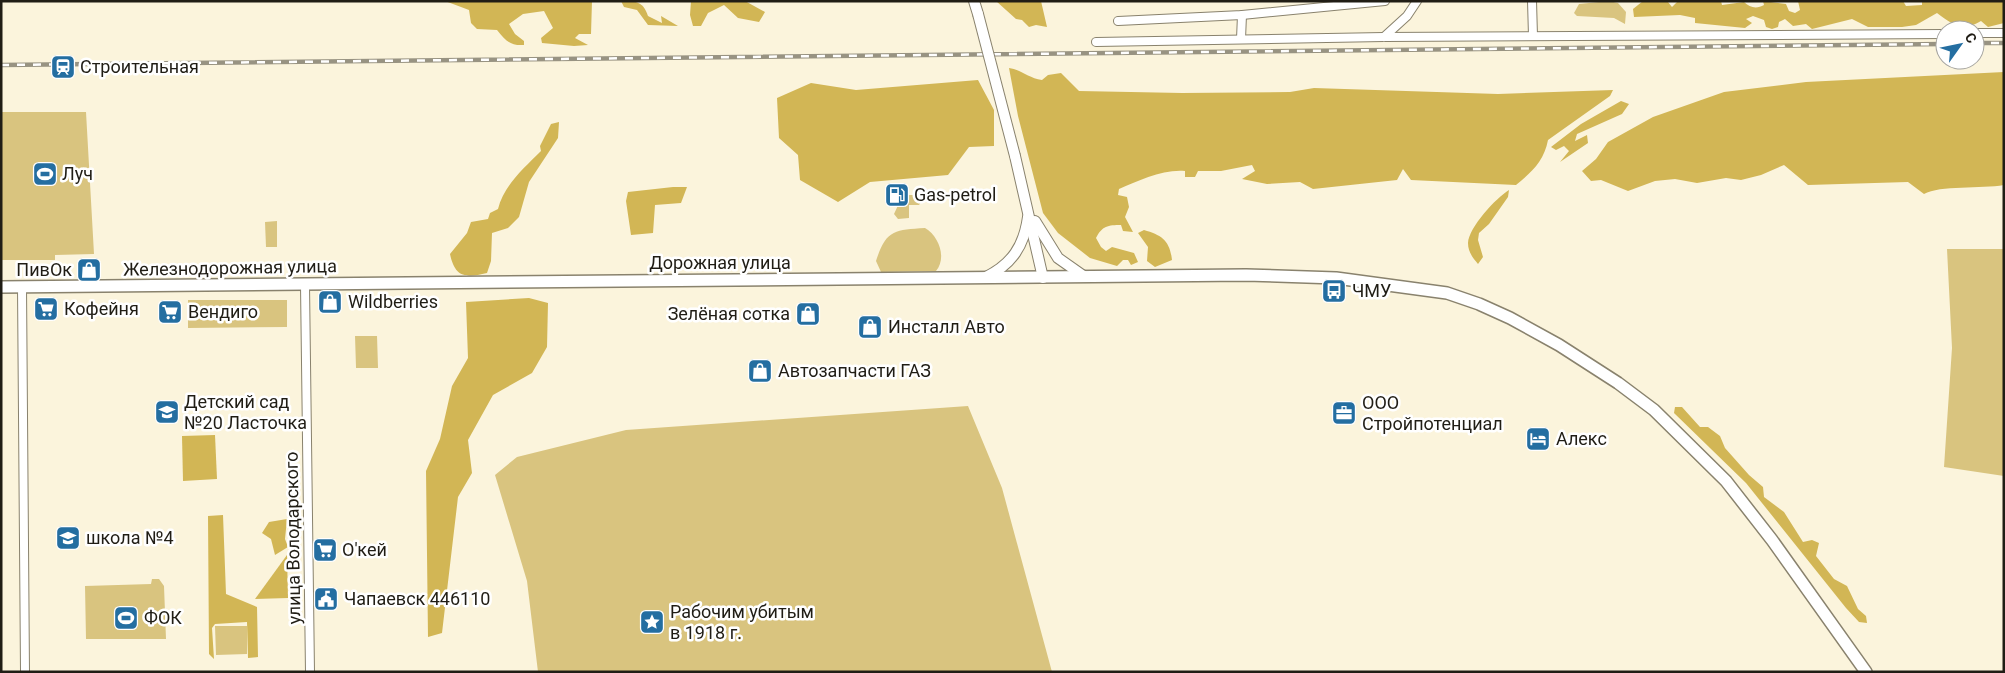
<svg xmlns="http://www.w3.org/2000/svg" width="2005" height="673" viewBox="0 0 2005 673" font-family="Roboto,sans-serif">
  <rect width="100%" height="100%" fill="#fbf4dc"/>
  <g fill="#d9c47f">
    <path d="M1609,1L1618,3L1626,12L1625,24L1614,18L1577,16L1574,13L1579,4Z"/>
    <path d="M1,112H86L94,254L55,255V260H1Z"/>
    <path d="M905,195H915L921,202L919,205H909V218L898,219L894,214L901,199Z"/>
    <path d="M277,221V247H266L265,222Z"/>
    <path d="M925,228C939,236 947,258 936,271L881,272L876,261C886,230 894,230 925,228Z"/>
    <path d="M1947,249H2004V476L1944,467L1952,348Z"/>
    <path d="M188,300H287V327L188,328Z"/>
    <path d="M355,336H377L378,368H356Z"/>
    <path d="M968,406L1002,488L1052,672H538L527,581L495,475L517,457L626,430Z"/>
    <path d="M152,579H159L164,586L166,639H86L85,586L151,584Z"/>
    <path d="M215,626H247V654L216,655Z"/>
  </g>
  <g fill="#d2b655">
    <path d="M445,1H592L591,34H579L575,38L588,45L574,46L542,43L541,38L553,28L544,11L523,14L509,24L515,34L524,41V45C510,46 505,40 497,30L477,29L471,23L469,10Z"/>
    <path d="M621,1C636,1 643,1 648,16L662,23L661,16L678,26L648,25L637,10L624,7Z"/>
    <path d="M691,1H745L765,12L759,22L738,18L724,5L708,13L701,26H693L690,15Z"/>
    <path d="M996,1H1041L1047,27L1036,25L1029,27L1022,20L1016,19Z"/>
    <path d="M1643,1L1668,2L1672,7L1678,1H1721L1722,5L1744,2C1750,8 1757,9 1764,5L1763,1L1786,4L1789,11L1795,13L1800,10L1798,1H1903L1906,6L1922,5V1H2004V23L1988,27L1981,21C1962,33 1952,24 1937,13L1916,25L1902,27H1868L1852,19L1812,29L1806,24L1793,26L1785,19L1779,22L1778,27L1772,29L1766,27L1764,20L1753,16L1746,19L1752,23L1745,28L1695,23V18L1680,15L1634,17L1633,9Z"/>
    <path d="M1009,68C1022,70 1028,78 1042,80L1048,75L1061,73L1079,91L1182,93L1290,92L1314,88L1498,94L1613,90L1610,96L1548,140C1544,161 1532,172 1516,185L1411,180L1403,169L1397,180L1313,189L1300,182L1267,184L1242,179L1255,171L1252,165L1221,171H1198L1195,177H1185V171C1163,169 1138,181 1119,189L1118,195L1127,197L1129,207L1125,217L1133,232L1123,231L1121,225C1108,225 1102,226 1096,238L1101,247L1106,251L1112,247L1134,253L1138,262L1131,265L1128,260H1123L1117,266L1090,258L1058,233L1043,213L1018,116Z"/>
    <path d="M2004,72V185C1981,189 1940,185 1924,194L1908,182L1808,185L1784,165L1761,175L1741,180L1726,178L1697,183L1675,179L1655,181L1628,191L1601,180L1591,181L1582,171L1596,159L1608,142L1653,117L1724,92L1806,82Z"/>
    <path d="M978,80L994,110V146L969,147L948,175L870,182L838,202L800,180L798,155L779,138L777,98L811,83L856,90Z"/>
    <path d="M1621,101L1629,104L1622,114L1577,134L1575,141L1587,135L1588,143L1560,162L1569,151L1564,146L1556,150L1551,147L1581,124Z"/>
    <path d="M559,122L558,138L529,182L519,217L508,228L492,233L491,261L487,273C466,278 455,278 450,254L467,233L471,222L488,219L490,213L498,209C504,185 524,168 541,151L540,146L551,124Z"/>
    <path d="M673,187H687L681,203L655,205L653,233L631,235L626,201L628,192Z"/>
    <path d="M1509,190L1508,197L1489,224L1479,233L1478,240L1483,257L1478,264C1473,258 1468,252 1468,243C1469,227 1496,198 1509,190Z"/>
    <path d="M1144,230C1162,235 1170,241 1172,260L1155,267L1147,261L1148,247L1138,233Z"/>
    <path d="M529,298L548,303L547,347L532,373L493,395L468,440L472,473L458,497L442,633L428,637L426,471L440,439L452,386L468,358L466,302Z"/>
    <path d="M1675,407H1682L1700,427H1708L1720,436L1725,448L1749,475L1763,487L1764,497L1784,512L1803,542L1812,540L1819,543L1816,556L1834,579L1847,586L1858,609L1866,616L1867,623L1859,622L1846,608L1746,483L1674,413Z"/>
    <path d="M215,435L217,479L183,481L182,436Z"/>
    <path d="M223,515L226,594L257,607L258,657L248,658L247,622L215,624L212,628L214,659L209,654L208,516Z"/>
    <path d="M287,519L285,539L288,547L275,555L271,539L262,533L269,522Z"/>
    <path d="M287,555L288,598L255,599Z"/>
  </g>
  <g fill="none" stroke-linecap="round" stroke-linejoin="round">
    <defs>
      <g id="minor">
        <path d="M1532,1L1533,36"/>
        <path d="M1118,21L1242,15L1385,1"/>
        <path d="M1975,33H2004"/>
        <path d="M1384,37L1407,16L1417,1"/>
        <path d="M1241,39L1242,15"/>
        <path d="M1096,42L1384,37L1945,34"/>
        <path d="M305,285L310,672"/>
        <path d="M22,287L25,672"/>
      </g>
      <g id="tertiary">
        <path d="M974,1L978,14"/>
        <path d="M1015,156L1043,278"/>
        <path d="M1035,221L1058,258L1085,277"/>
        <path d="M986,277C1012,264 1024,246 1028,217"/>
      </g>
      <path id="secondary" d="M1,287L1246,275L1336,278L1447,293L1479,304L1510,318L1559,345L1618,383L1654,410L1726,481L1772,540L1866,672"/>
    </defs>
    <use href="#minor" stroke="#89826d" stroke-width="10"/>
    <use href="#tertiary" stroke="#89826d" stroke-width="12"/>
    <use href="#secondary" stroke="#89826d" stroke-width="14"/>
    <use href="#minor" stroke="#fff" stroke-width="8"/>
    <use href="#tertiary" stroke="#fff" stroke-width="10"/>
    <use href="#secondary" stroke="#fff" stroke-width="11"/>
    <defs>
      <g id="rail">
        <path d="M1975,43H2004"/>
        <path d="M1,65L1945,44"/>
      </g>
    </defs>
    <use href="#rail" stroke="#989382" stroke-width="4.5"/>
    <use href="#rail" stroke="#fff" stroke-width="2.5" stroke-dasharray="8" stroke-linecap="butt"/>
    <defs>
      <path id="tertiary-bridge" d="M978,14L1015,156"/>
    </defs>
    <use href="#tertiary-bridge" stroke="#89826d" stroke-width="12" stroke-linecap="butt"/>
    <use href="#tertiary-bridge" stroke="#fff" stroke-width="10"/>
  </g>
  <defs>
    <symbol id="station-square" viewBox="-11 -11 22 22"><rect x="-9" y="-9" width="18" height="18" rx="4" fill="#246ea1" stroke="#fff"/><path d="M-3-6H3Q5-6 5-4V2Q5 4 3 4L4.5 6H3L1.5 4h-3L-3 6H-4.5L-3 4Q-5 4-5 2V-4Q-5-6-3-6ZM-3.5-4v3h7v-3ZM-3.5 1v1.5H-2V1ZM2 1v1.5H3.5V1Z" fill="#fff"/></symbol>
    <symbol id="stadium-square" viewBox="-11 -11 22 22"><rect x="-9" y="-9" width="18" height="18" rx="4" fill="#246ea1" stroke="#fff"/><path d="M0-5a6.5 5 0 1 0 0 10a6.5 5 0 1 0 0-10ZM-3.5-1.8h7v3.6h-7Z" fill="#fff"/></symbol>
    <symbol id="fuel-square" viewBox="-11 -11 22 22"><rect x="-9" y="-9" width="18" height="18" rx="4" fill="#246ea1" stroke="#fff"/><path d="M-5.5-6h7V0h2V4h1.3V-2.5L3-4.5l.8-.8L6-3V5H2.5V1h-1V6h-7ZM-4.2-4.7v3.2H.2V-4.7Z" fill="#fff"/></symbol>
    <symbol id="shop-square" viewBox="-11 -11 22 22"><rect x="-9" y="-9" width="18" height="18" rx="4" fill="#246ea1" stroke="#fff"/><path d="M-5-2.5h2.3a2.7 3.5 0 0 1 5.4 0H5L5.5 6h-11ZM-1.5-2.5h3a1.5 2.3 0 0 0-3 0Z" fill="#fff"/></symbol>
    <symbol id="bus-square" viewBox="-11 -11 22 22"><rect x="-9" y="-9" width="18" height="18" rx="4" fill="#246ea1" stroke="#fff"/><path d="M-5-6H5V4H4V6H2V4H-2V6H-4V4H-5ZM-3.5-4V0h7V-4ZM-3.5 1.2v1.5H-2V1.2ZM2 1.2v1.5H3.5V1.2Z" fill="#fff"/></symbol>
    <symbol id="supermarket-square" viewBox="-11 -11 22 22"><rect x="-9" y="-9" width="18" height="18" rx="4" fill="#246ea1" stroke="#fff"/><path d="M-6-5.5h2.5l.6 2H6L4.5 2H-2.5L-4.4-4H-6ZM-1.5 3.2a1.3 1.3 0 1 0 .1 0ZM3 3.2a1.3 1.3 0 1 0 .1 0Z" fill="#fff"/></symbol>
    <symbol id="school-square" viewBox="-11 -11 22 22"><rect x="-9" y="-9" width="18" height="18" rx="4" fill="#246ea1" stroke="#fff"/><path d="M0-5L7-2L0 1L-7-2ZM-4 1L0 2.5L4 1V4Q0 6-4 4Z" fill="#fff"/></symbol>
    <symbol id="office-square" viewBox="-11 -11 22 22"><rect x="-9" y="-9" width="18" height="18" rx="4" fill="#246ea1" stroke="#fff"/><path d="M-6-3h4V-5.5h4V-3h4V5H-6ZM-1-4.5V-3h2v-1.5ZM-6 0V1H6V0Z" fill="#fff"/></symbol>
    <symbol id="hotel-square" viewBox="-11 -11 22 22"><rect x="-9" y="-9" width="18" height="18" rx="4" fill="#246ea1" stroke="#fff"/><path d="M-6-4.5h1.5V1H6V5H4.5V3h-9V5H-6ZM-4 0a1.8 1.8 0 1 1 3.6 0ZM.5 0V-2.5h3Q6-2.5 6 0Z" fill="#fff"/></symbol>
    <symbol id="civic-square" viewBox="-11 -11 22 22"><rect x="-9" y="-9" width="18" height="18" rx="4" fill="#246ea1" stroke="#fff"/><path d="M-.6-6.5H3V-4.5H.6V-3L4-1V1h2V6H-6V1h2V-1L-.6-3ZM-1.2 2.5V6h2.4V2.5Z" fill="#fff"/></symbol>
    <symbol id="sight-square" viewBox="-11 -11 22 22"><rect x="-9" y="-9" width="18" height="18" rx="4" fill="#246ea1" stroke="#fff"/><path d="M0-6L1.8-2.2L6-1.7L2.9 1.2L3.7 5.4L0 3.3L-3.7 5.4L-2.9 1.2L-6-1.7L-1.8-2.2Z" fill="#fff"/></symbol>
  </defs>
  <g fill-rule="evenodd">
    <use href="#station-square" x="49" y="53" width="28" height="28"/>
    <use href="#stadium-square" x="31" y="160" width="28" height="28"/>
    <use href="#fuel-square" x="883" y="181" width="28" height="28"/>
    <use href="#shop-square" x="75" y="256" width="28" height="28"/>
    <use href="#bus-square" x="1320" y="277" width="28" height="28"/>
    <use href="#shop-square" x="316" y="288" width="28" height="28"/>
    <use href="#supermarket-square" x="32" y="295" width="28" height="28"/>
    <use href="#supermarket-square" x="156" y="298" width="28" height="28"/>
    <use href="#shop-square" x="794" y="300" width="28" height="28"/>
    <use href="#shop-square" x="856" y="313" width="28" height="28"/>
    <use href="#shop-square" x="746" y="357" width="28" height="28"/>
    <use href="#school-square" x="153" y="398" width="28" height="28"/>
    <use href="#office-square" x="1330" y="399" width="28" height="28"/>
    <use href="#hotel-square" x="1524" y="425" width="28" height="28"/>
    <use href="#school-square" x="54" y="524" width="28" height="28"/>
    <use href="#supermarket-square" x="311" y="536" width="28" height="28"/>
    <use href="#civic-square" x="312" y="585" width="28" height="28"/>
    <use href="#stadium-square" x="112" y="604" width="28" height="28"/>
    <use href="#sight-square" x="638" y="608" width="28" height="28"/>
  </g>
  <g text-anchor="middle" stroke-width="5" stroke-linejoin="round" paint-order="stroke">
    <g font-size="18" fill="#201d15" stroke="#fff" text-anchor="start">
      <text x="80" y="73">Строительная</text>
      <text x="62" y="180">Луч</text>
      <text x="914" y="201">Gas-petrol</text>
      <text x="72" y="276" text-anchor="end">ПивОк</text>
      <text x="1352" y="297">ЧМУ</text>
      <text x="348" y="308">Wildberries</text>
      <text x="64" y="315">Кофейня</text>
      <text x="188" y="318">Вендиго</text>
      <text x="790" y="320" text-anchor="end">Зелёная сотка</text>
      <text x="888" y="333">Инсталл Авто</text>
      <text x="778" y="377">Автозапчасти ГАЗ</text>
      <text x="184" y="408">Детский сад<tspan x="184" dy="21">№20 Ласточка</tspan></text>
      <text x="1362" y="409">ООО<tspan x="1362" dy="21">Стройпотенциал</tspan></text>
      <text x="1556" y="445">Алекс</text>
      <text x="86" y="544">школа №4</text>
      <text x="342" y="556">О'кей</text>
      <text x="344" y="605">Чапаевск 446110</text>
      <text x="670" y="618">Рабочим убитым<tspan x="670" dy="21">в 1918 г.</tspan></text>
      <text x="144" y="624">ФОК</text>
    </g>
    <g font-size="18" fill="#201d15" stroke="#fff">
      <text x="720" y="269">Дорожная улица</text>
      <text transform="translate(230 268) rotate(-1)" y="6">Железнодорожная улица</text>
      <text transform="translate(293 538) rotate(-91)" y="6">улица Володарского</text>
    </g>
  </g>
  <rect width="2005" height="673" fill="none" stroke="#201d15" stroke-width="5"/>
  <g transform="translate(1960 45) rotate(57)"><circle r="24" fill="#ffffff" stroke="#a6a5a1"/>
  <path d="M0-4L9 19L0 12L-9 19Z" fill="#246ea1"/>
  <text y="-8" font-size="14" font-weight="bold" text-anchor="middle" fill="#201d15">С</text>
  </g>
</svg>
